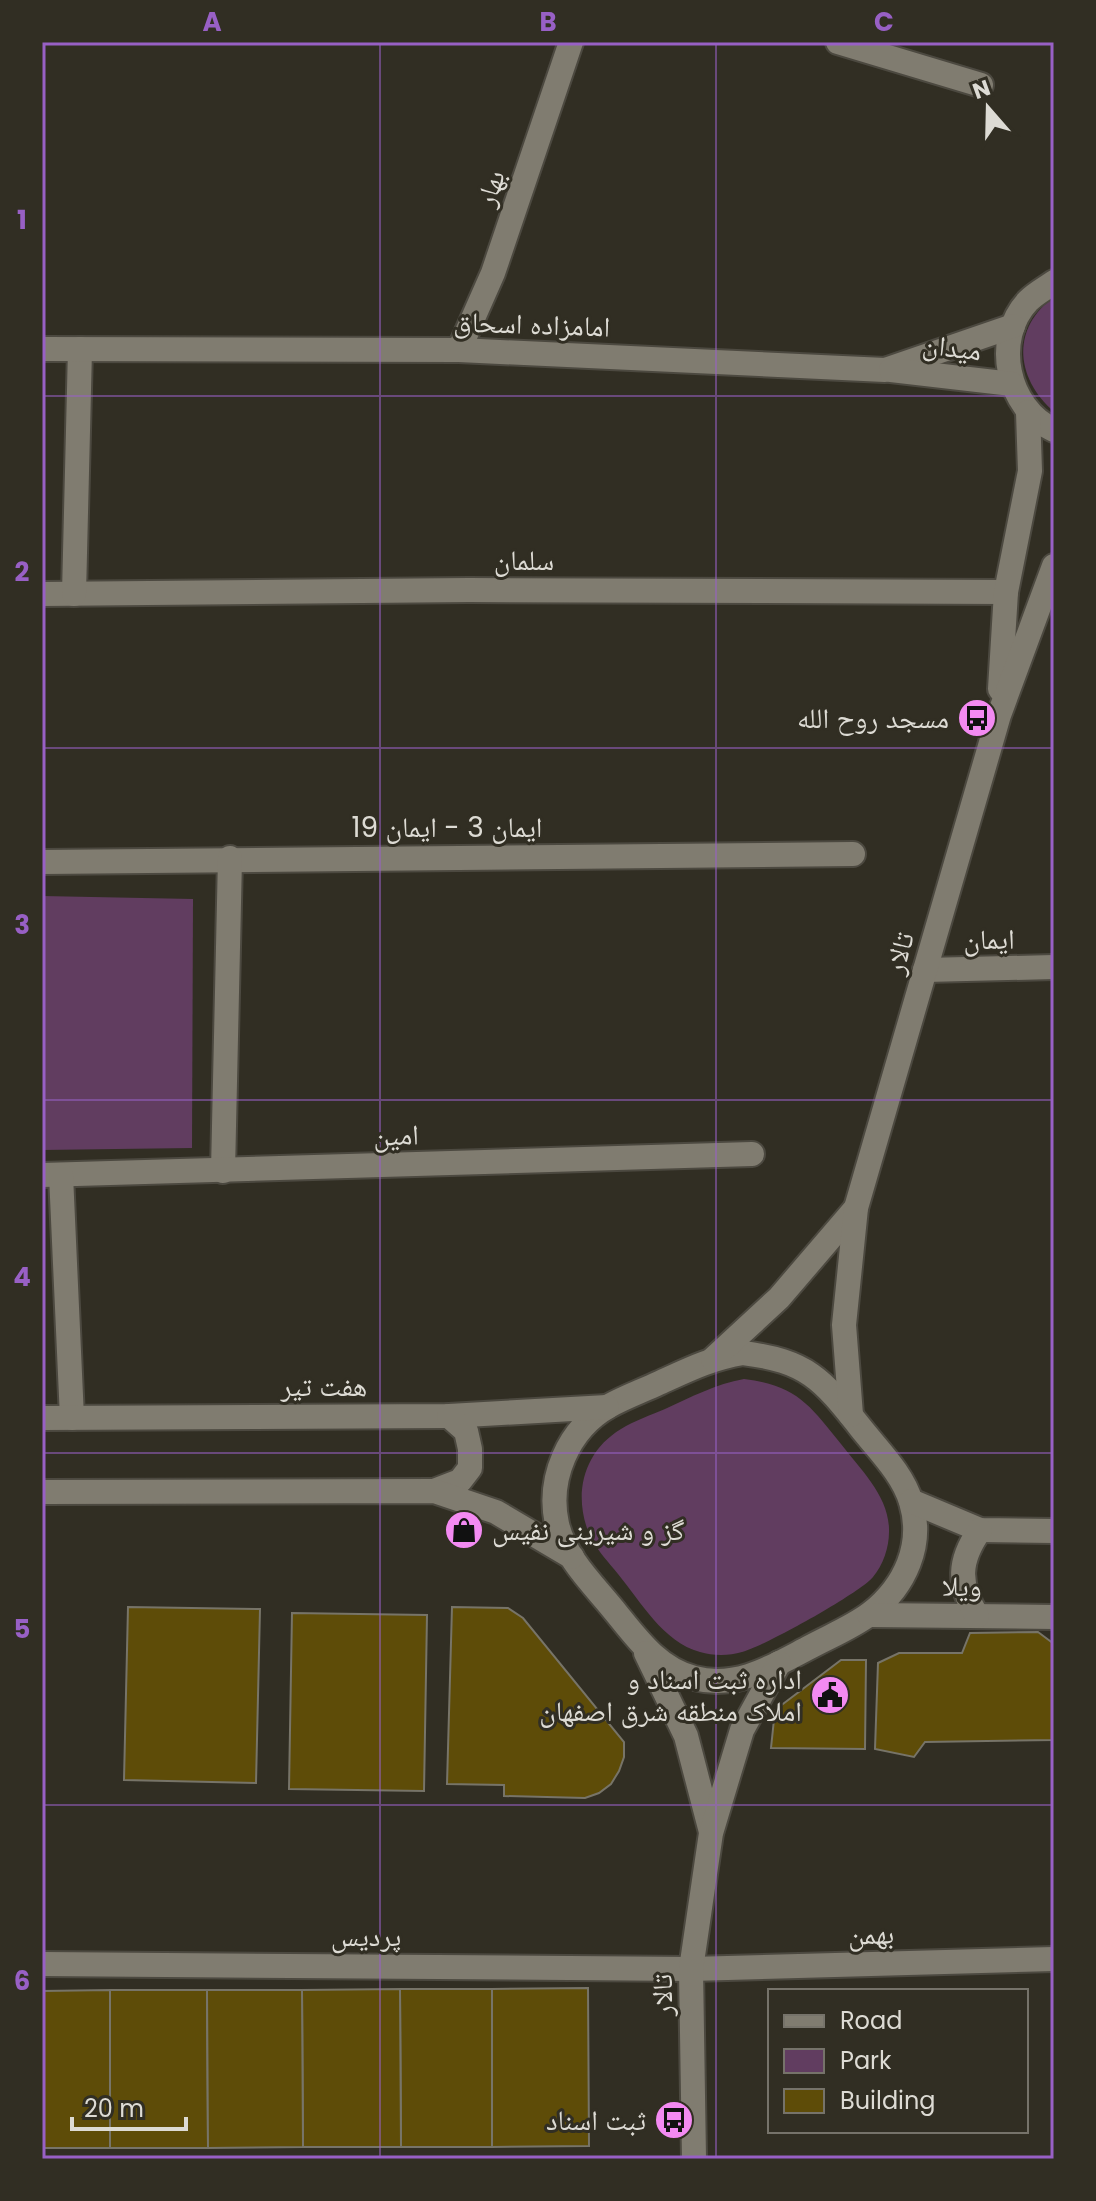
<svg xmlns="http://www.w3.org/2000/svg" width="1096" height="2201" viewBox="0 0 1096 2201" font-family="Poppins,'Noto Naskh Arabic',sans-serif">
  <rect width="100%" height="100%" fill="#312e23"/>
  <g fill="#613d60">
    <path d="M1054,297V412C1016,379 1010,329 1054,297Z"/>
    <path d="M42,896L193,899L192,1148L42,1150Z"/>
    <path d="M744,1379C796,1385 810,1405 841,1444C861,1470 890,1497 889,1532C889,1548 883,1565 873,1577C860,1593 763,1647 742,1652C729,1656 713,1656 700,1652C663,1642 641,1602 618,1574C609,1563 599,1552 592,1540C572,1500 581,1453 621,1429C634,1421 651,1415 665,1409C691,1397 716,1384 744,1379Z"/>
  </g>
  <g fill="#5e4c08" stroke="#777468" stroke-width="2">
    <path d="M128,1607L260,1609L256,1783L124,1780Z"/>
    <path d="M452,1607L508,1608L523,1618L624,1742V1757L619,1771L611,1784L599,1793L585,1798L504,1796V1785L447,1784Z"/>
    <path d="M292,1613L427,1615L424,1791L289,1789Z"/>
    <path d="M1038,1632L1054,1644V1740L925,1742L914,1757L875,1749L878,1663L899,1653H962L970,1633Z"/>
    <path d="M841,1660H866L865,1749L771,1748L775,1710Z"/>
    <path d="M588,1988L589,2146L492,2147V1989Z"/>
    <path d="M400,1989H492V2147H401Z"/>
    <path d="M400,1989L401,2147H303L302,1990Z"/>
    <path d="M110,1990H207L208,2148H110Z"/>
    <path d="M110,1990V2148H42V1991Z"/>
    <path d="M207,1990H302L303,2147L208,2148Z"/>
  </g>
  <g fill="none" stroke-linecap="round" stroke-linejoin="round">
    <defs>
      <g id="minor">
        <path d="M838,42L981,85"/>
        <path d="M459,350L493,273L571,42"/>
        <path d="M42,594L469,590L1006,592"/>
        <path d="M74,594L80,349"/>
        <path d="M42,862L853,854"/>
        <path d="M925,970L1054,967"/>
        <path d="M223,1171L230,858"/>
        <path d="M42,1175L752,1154"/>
        <path d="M61,1175L72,1418"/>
        <path d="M42,1964L691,1969L1054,1959"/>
      </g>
      <g id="tertiary">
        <path d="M1054,282C1046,288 1036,293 1028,301C992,339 1007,409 1054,430"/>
        <path d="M42,349L459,350L885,370L1013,326"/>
        <path d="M891,370L1012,384"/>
        <path d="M1000,689L1006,592L1030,471L1028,412"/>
        <path d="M743,1353C807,1361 822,1379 860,1427C878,1450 903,1474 911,1502C924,1545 905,1586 871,1613C853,1627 828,1637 808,1648C772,1667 737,1689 694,1678C659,1669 638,1640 617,1614C596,1587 565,1559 557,1524C547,1479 568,1429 609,1406C625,1397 642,1391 659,1383C690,1369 709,1359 743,1353Z"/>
        <path d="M713,1359L779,1298L856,1208"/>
        <path d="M851,1415L844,1325L856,1208L999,715L1054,566"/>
        <path d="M42,1418L449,1416L607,1407"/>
        <path d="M434,1491L460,1481L470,1468V1449L466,1431L449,1416"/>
        <path d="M42,1492L434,1491L496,1512L572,1557"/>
        <path d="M911,1501L980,1530L1054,1531"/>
        <path d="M869,1615L1054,1617"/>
        <path d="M977,1616C958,1584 958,1561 980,1530"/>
        <path d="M646,1653L686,1736L711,1832"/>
        <path d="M694,2159L691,1969L711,1833L742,1730L779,1663"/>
      </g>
    </defs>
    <use href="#minor" stroke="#4c4940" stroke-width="28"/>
    <use href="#tertiary" stroke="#4c4940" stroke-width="28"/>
    <use href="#minor" stroke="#807c70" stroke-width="24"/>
    <use href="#tertiary" stroke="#807c70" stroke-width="24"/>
  </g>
  <path fill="none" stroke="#9860c5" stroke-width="2" stroke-opacity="0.55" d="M380,42V2159M716,42V2159M42,396H1054M42,748H1054M42,1100H1054M42,1453H1054M42,1805H1054"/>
  <defs>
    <symbol id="bus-disc" viewBox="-11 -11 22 22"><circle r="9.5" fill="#f38af2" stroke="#312e23"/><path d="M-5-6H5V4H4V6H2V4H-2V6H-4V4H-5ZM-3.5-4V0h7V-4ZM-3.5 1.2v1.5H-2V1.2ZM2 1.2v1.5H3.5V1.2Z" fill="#111"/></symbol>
    <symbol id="shop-disc" viewBox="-11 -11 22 22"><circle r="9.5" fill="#f38af2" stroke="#312e23"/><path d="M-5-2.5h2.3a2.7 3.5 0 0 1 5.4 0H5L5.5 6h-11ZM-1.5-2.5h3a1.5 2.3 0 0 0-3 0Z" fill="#111"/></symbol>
    <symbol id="civic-disc" viewBox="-11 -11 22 22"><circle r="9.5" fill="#f38af2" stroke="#312e23"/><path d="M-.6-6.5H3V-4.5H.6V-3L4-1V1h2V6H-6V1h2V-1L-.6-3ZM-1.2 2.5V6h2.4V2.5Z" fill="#111"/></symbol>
  </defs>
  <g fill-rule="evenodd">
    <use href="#bus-disc" x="955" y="696" width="44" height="44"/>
    <use href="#shop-disc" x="442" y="1508" width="44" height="44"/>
    <use href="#civic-disc" x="808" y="1673" width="44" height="44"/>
    <use href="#bus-disc" x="652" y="2098" width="44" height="44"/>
  </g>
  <g text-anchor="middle" stroke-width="6" stroke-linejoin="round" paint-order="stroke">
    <g font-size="28" fill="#dddbd4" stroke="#312e23">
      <text transform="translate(490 188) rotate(-71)" y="10">بهار</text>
      <text transform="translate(532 324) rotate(2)" y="10">امامزاده اسحاق</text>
      <text transform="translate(952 347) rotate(7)" y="10">میدان</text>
      <text x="524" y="570">سلمان</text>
      <text x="447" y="837">ایمان 3 - ایمان 19</text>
      <text transform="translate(989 939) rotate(-1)" y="10">ایمان</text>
      <text transform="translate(899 953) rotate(-74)" y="10">تالار</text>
      <text transform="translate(396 1135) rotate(-2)" y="10">امین</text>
      <text x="324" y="1396">هفت تیر</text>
      <text transform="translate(962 1586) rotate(1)" y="10">ویلا</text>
      <text transform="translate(871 1934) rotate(-2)" y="10">بهمن</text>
      <text x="366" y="1946">پردیس</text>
      <text transform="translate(662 1995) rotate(-90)" y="10">تالار</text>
    </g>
    <g font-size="28" fill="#dddbd4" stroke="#312e23" text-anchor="end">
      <text x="949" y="728">مسجد روح الله</text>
      <text x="492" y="1540" text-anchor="start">گز و شیرینی نفیس</text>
      <text x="802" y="1689">اداره ثبت اسناد و<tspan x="802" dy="32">املاک منطقه شرق اصفهان</tspan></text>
      <text x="646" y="2130">ثبت اسناد</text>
    </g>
  </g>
  <rect width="1096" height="2201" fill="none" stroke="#312e23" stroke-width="88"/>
  <rect x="768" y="1989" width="260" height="144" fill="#312e23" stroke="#76736a" stroke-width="2"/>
  <rect x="784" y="2015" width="40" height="12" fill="#807c70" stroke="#76736a" stroke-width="2"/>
  <text x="840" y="2029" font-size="24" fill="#dddbd4">Road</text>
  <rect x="784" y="2049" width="40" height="24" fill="#613d60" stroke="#76736a" stroke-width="2"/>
  <text x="840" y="2069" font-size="24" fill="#dddbd4">Park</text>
  <rect x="784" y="2089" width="40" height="24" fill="#5e4c08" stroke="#76736a" stroke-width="2"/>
  <text x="840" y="2109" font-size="24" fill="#dddbd4">Building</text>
  <g transform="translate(988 108) rotate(340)" stroke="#312e23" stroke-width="6" paint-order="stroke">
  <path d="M0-6L14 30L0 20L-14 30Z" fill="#dddbd4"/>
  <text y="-12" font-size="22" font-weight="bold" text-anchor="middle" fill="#dddbd4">N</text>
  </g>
  <path d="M72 2117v12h114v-12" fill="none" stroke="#dddbd4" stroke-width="4"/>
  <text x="84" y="2117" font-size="24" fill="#dddbd4" stroke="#312e23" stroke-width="6" paint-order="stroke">20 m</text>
  <rect x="44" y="44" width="1008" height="2113" fill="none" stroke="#9860c5" stroke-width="3"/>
  <g font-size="26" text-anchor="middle" font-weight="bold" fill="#9860c5">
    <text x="212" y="31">A</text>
    <text x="548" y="31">B</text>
    <text x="884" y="31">C</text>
    <text x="22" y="229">1</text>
    <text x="22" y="581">2</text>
    <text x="22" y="934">3</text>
    <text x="22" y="1286">4</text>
    <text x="22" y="1638">5</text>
    <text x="22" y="1990">6</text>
  </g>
</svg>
